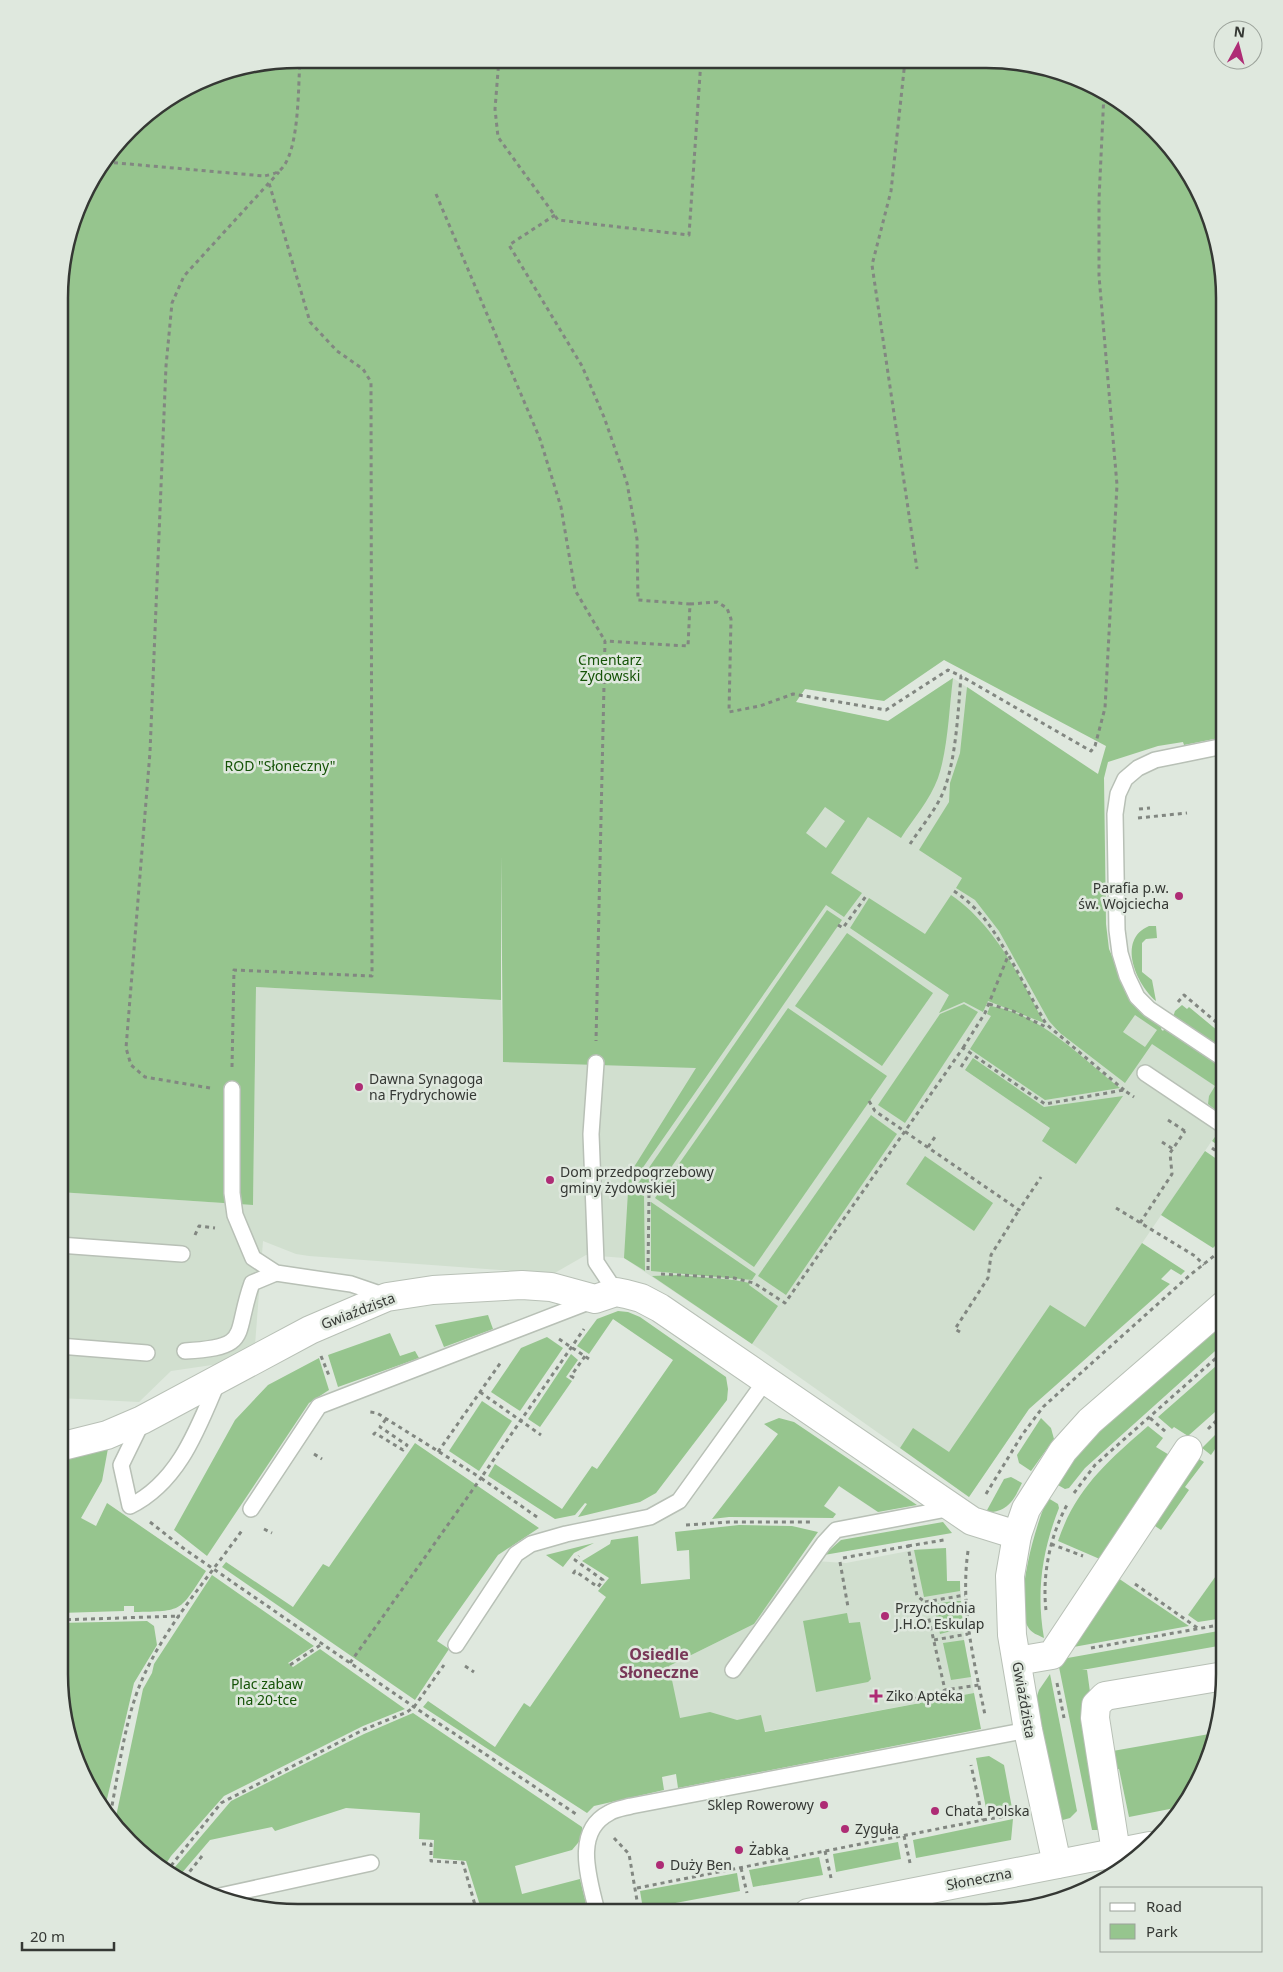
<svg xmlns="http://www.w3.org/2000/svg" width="1283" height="1972" viewBox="0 0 1283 1972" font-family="'Noto Sans',sans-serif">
  <rect width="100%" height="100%" fill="#dfe8de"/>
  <g fill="#d1dfcf">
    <path d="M953,678L1098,775L1074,882L1115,1001L1224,1075V1123L969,1497L758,1348L624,1258L586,1255L553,1274L309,1256L296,1254L263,1241L255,1345L219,1364L171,1371L139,1402L59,1398V1192L253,1205L256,987L501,1000L503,1062L795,703L888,721Z"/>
    <path d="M946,1548L947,1581H960L964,1640L974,1693L615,1759L655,1673L754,1624L799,1560L846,1563L919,1549Z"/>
  </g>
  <g fill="#96c58e" fill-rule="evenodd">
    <path d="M297,59L1017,61L1077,77L1131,108L1175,152L1206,206L1224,297V605L1220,607L1219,611L1224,613V737L1184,745L1183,742L1158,746L1108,762L1104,778L1106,924L1109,949L1126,989L1162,1027L1161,1029L1163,1031L1165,1028L1224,1067V1117L1208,1104L1209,1096L1215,1086L1152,1044L1125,1083L1060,1033L1049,1021L999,931L975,900L956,888L962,878L919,850L949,802L950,783L960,753L967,687L1098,774L1106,746L944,660L884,701L805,689L796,702L888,721L953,678C949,709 948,749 938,778C930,800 913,819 901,838L868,817L831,873L862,893L844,917L826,905L630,1186L644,1196L645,1271L624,1258L629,1175L696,1068L503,1062L501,855V1000L256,987L253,1205L59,1192L61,266L83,191L140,118L206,77ZM825,807L845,821L826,848L806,833ZM1135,1015L1157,1030L1145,1047L1123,1032Z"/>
    <path d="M951,895C995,925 1020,977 1044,1023L988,1001L983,1012L964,1002L939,1013L949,995L850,928L869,898L925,934Z"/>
    <path d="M827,910L842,920L652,1195L637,1185Z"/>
    <path d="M1149,926H1156L1157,938L1146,939L1142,943V972L1152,980L1156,1001C1137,985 1116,940 1149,926Z"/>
    <path d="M847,933L933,993L882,1066L795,1006Z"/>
    <path d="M964,1004L978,1012L905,1123L878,1105L940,1014Z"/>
    <path d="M1182,1005L1187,1009L1189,1007L1224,1036V1050L1173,1017L1175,1011Z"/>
    <path d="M990,1006C1038,1012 1084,1060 1120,1088L1045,1100L970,1049L991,1016L987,1014Z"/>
    <path d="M788,1008L887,1076L754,1267L655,1198Z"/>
    <path d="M973,1058L1044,1107L1123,1096L1076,1164L1042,1141L1050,1128L965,1070Z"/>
    <path d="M871,1115L897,1134L786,1295L758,1276Z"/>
    <path d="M1219,1131L1224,1135V1150L1212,1141Z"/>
    <path d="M1205,1151L1224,1164V1237L1213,1248L1161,1215Z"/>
    <path d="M925,1156L993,1203L974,1231L906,1184Z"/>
    <path d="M651,1202L756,1274L752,1280L651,1271Z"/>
    <path d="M1142,1243L1185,1271L1181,1275L1171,1269L1161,1279L1170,1284L1029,1409L969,1497L900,1448L913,1428L949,1452L1050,1305L1085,1327Z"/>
    <path d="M678,1275L734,1280L750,1283L749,1285L778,1306L752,1344L652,1276Z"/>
    <path d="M618,1311L628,1312L640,1317L726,1377L728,1389L727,1400L656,1493L640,1502L578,1517L587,1504L585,1503L575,1515L555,1519L488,1476L495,1464L562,1509L592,1466L597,1469L673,1360L613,1319L589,1354L577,1346L597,1319Z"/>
    <path d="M488,1315L493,1329L444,1347L435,1325Z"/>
    <path d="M1224,1318V1343L1085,1468L1069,1488L1065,1489L1056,1484L1064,1470L1100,1429Z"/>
    <path d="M390,1333L400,1356L415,1351L419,1358L338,1387L328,1355Z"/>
    <path d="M547,1337L563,1348L520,1411L491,1392L521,1348Z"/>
    <path d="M571,1354L578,1360L566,1377L572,1381L540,1427L528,1419Z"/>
    <path d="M319,1358L329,1390L309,1403L207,1556L174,1530L235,1420L268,1385Z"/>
    <path d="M1224,1359V1404L1188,1436L1174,1427L1172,1429L1158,1417Z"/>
    <path d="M482,1401L512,1421L479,1471L449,1451Z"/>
    <path d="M779,1418L794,1422L917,1505L878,1512L839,1486L824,1506L836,1514L833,1518L729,1517L712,1519L778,1434L764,1424Z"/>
    <path d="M1041,1418L1051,1428L1054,1439L1031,1471L1019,1463L1017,1455Z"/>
    <path d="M1148,1426L1163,1438L1156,1447L1171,1456L1102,1560L1058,1541C1076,1488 1107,1462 1148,1426Z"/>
    <path d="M1224,1426V1436L1211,1455L1202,1448Z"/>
    <path d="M109,1443L102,1481L81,1518L96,1526L107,1503L206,1571C179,1612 184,1611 134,1612V1606H124V1611L60,1613L59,1609V1454Z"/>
    <path d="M415,1443L539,1528L498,1555L437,1641L449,1649L415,1700L222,1567L226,1562L293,1607L323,1564L329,1567Z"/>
    <path d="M1196,1457L1204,1462L1185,1487L1189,1490L1161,1530L1155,1526L1153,1520Z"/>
    <path d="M1011,1477L1022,1483C1014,1500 1007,1513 986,1512L1004,1479Z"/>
    <path d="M1048,1498L1058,1504L1059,1508C1042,1551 1036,1592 1044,1638C1038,1635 1031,1633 1028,1627C1013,1603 1036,1522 1048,1498Z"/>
    <path d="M943,1522L952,1533L824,1555L841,1540Z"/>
    <path d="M739,1525L792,1526L818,1532L754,1624L669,1666L680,1718L710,1712L737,1720L761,1715L765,1732L974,1693L981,1729L678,1788L676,1774L662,1777L664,1790L594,1806L587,1813L423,1707L428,1701L495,1747L524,1703L530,1707L606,1597L598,1591L609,1578L582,1561L610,1544L611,1540L638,1536L641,1584L690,1579L689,1550L677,1551L675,1532Z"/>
    <path d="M594,1543L574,1553L563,1567L546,1555Z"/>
    <path d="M946,1548L947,1581H960V1591L924,1597L914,1550Z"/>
    <path d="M1218,1573L1224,1577V1618L1198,1622L1188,1615Z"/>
    <path d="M212,1575L314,1646L288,1663L293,1667L320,1649L405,1709L363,1726L224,1796L171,1856L162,1870L152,1864L114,1826L143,1689L152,1673L154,1664Z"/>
    <path d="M1115,1576L1189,1626L1068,1648Z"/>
    <path d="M954,1601H961L963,1628L940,1634L933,1604Z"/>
    <path d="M847,1613L849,1623L860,1622L871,1679L868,1682L816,1692L803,1621Z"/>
    <path d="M147,1621L154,1626L157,1645L134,1683L104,1812L77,1766L59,1675V1623Z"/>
    <path d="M1224,1630V1645L1082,1670H1087L1090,1692L1104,1830H1092L1059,1667L1062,1659Z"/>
    <path d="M964,1640L971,1677L951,1680L943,1643Z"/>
    <path d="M1050,1674L1077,1811L1070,1818L1059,1821L1036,1699L1039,1690Z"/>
    <path d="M413,1713L582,1827L583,1837L572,1850L515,1866L522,1894L580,1879L588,1912H565L563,1907L543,1912H482L466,1861L433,1858L434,1840L419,1839L420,1813L346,1808L275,1831L272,1827L210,1840L181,1874L184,1883L169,1874L231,1801L364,1734Z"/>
    <path d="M1215,1733L1212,1752L1185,1806L1129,1817L1119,1769L1111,1771L1107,1752Z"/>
    <path d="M989,1756L1004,1765L1012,1808L987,1813L976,1758Z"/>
    <path d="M1013,1819L1011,1840L916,1858L913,1840Z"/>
    <path d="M898,1842L901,1859L836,1872L833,1854Z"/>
    <path d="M819,1857L823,1875L753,1887L749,1870Z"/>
    <path d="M737,1873L740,1891L643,1909L640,1891Z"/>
  </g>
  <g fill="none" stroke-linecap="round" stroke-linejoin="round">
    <defs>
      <g id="service">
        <path d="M1224,1059L1149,1009L1137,997L1127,976L1120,953L1117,930L1115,814L1118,794L1125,779L1138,768L1155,760L1224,746"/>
        <path d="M596,1063L591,1134L596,1262L616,1292"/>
        <path d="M1145,1073L1224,1126"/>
        <path d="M232,1089V1193L235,1215L253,1258L276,1273L351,1284L386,1296"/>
        <path d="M59,1245L182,1254"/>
        <path d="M59,1346L147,1353"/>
        <path d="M185,1351C253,1347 233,1336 252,1283L276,1273"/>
        <path d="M142,1422L121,1465L130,1506C179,1482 198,1428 218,1381"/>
        <path d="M251,1509L319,1406L591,1301"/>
        <path d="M456,1645L516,1554L531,1544L566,1534L650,1517L679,1501L766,1380"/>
        <path d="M733,1670L824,1543L836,1530L952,1508"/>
        <path d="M215,1897L371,1863"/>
        <path d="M597,1912C590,1881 572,1832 609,1813C615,1809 624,1808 631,1806L1028,1730"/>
      </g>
      <g id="minor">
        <path d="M59,1447L107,1435L142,1420L310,1330L387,1297L433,1290L522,1285L551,1287L595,1299L616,1292L626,1294L641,1298L660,1308L972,1521L1017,1535"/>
        <path d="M1017,1661L1052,1655L1188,1450"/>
        <path d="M1116,1852L1095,1718L1096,1705L1105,1696L1224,1676"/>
        <path d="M1057,1864L1028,1730L1012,1635L1010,1576L1017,1535L1026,1509L1063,1451L1090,1421L1224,1305"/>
        <path d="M808,1913L1150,1846"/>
      </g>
    </defs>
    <use href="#service" stroke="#b8c0b6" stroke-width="18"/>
    <use href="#minor" stroke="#b8c0b6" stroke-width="30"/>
    <g stroke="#828781" stroke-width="3" stroke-dasharray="4 4" stroke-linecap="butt">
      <path d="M499,59L495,109L498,137L558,220L689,235L701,60"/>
      <path d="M905,61L891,191L872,265L917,569"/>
      <path d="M106,162L264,176C268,175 275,174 279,171C300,155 298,85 300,59"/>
      <path d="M436,194L540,439L561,507L575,590L605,641"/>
      <path d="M555,215L509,245L582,366L604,417L627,483L637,539L638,600L690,604L688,646L605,641L596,1041"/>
      <path d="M690,604L717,602L727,608L731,619L729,712L760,706L793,694L886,710L948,670L961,676"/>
      <path d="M1139,809L1150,808"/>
      <path d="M1138,818L1187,813"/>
      <path d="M910,844C920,829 932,814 940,799C956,768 958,711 961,676L1091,751L1095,746L1105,708L1117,485L1099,276V199L1104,93"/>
      <path d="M954,891C979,908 994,929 1008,956L985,1013L963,1048"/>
      <path d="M838,925L843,928L866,896"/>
      <path d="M1009,956L1046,1024L1124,1090"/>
      <path d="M1178,1002L1184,995L1222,1027"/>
      <path d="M989,1004L1013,1011L1046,1027"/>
      <path d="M232,1067L234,970L372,976L371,382L363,369L337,351L310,322L269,183"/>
      <path d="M961,1067L970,1053"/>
      <path d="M210,1088L145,1077L131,1065L126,1048L150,752L166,366L172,303L184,276L279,172"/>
      <path d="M869,1101L875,1111L1019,1210L1041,1177"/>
      <path d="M1168,1120L1188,1133"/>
      <path d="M1162,1142L1173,1149"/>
      <path d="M928,1147L935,1137"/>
      <path d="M1212,1148L1224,1157"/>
      <path d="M1116,1208L1195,1256L1204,1265"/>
      <path d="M1140,1223L1172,1174L1170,1153L1185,1131"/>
      <path d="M195,1235L199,1226L215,1228"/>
      <path d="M648,1270L649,1194"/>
      <path d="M661,1274L734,1278L754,1283L785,1303L963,1048L1045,1104L1124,1090L1134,1097"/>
      <path d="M960,1332L955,1329L988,1278L991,1255L1019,1210"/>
      <path d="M559,1339L592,1361"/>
      <path d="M321,1356L330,1378"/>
      <path d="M574,1378L571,1376L585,1356"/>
      <path d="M480,1392L541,1435"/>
      <path d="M1150,1418L1166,1432"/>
      <path d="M1208,1429L1224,1413"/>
      <path d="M373,1435L375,1433L403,1450L407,1445L380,1427L386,1419"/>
      <path d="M438,1452L501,1362"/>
      <path d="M314,1454L322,1459"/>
      <path d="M1074,1493L1095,1465L1224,1351"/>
      <path d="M986,1494L1022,1435L1043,1407L1190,1275L1224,1248"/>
      <path d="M537,1517L481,1478L584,1329"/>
      <path d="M150,1522L183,1548L414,1707L576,1814"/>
      <path d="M686,1525L729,1522H810"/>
      <path d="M264,1529L272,1533"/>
      <path d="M1051,1544L1083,1556"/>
      <path d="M908,1546L944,1540"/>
      <path d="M968,1551C960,1607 974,1661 985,1715"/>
      <path d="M843,1558L908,1546L917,1596L925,1602L945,1690"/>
      <path d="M840,1562L848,1607"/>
      <path d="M573,1574L575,1571L598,1587L603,1580L575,1560L579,1556"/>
      <path d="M1135,1584L1199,1629"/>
      <path d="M925,1602L965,1595"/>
      <path d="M1046,1610C1042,1575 1050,1536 1067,1505"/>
      <path d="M59,1620L180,1616"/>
      <path d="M934,1640L968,1634"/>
      <path d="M1091,1648L1224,1624"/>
      <path d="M350,1663L481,1478L377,1413L370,1412"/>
      <path d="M290,1665L322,1644"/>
      <path d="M465,1666L474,1672"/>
      <path d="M1057,1683L1064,1718"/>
      <path d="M890,1695L898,1693L912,1699L937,1695L945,1690L979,1685"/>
      <path d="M983,1820L1017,1814"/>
      <path d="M109,1821C118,1778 123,1728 139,1687C162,1629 207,1580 243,1529"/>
      <path d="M904,1836L910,1863"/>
      <path d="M614,1838L629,1854L639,1912"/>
      <path d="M422,1844H431V1861L463,1863L477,1912"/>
      <path d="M825,1851L831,1878"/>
      <path d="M741,1868L747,1893"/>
      <path d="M166,1872L221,1803L363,1730L407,1712L414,1707L444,1665"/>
      <path d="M191,1886L187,1875L202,1856"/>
      <path d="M637,1888L983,1820L971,1765"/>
    </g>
    <use href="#service" stroke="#fff" stroke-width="15"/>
    <use href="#minor" stroke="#fff" stroke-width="28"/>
  </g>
  <g fill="#ae2c75" stroke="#dfe8de" stroke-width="2">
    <circle cx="1179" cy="896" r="5"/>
    <circle cx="359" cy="1087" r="5"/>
    <circle cx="550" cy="1180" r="5"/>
    <circle cx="885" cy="1616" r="5"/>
    <path d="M873.5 1688.5h5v5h5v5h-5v5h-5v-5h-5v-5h5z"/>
    <circle cx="824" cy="1805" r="5"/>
    <circle cx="935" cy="1811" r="5"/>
    <circle cx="845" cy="1829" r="5"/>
    <circle cx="739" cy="1850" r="5"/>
    <circle cx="660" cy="1865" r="5"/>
  </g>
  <g text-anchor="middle" stroke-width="5" stroke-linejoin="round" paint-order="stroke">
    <g font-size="14" fill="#155307" stroke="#dfe8de">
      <text x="610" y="665">Cmentarz<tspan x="610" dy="16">Żydowski</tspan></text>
      <text x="280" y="771">ROD "Słoneczny"</text>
      <text x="267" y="1689">Plac zabaw<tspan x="267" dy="16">na 20-tce</tspan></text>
    </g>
    <g font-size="14" fill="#353834" stroke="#dfe8de" text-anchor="start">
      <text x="1169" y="893" text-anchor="end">Parafia p.w.<tspan x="1169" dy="16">św. Wojciecha</tspan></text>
      <text x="369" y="1084">Dawna Synagoga<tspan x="369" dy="16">na Frydrychowie</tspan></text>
      <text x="560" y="1177">Dom przedpogrzebowy<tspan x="560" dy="16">gminy żydowskiej</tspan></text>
      <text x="895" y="1613">Przychodnia<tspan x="895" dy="16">J.H.O. Eskulap</tspan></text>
      <text x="886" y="1701">Ziko Apteka</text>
      <text x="814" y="1810" text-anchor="end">Sklep Rowerowy</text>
      <text x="945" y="1816">Chata Polska</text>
      <text x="855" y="1834">Zyguła</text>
      <text x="749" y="1855">Żabka</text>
      <text x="670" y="1870">Duży Ben</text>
    </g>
    <g font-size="14" fill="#353834" stroke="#dfe8de">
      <text transform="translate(358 1311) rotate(-21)" y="5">Gwiaździsta</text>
      <text transform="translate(1024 1700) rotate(80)" y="5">Gwiaździsta</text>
      <text transform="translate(979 1879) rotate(-11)" y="5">Słoneczna</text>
    </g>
    <g font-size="16" font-weight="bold" fill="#793858" stroke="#dfe8de">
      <text x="659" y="1660">Osiedle<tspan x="659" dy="18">Słoneczne</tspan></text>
    </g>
  </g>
  <path d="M0 0H1283V1972H0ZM298 68H986A230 230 0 0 1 1216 298V1674A230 230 0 0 1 986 1904H298A230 230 0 0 1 68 1674V298A230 230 0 0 1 298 68Z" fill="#dfe8de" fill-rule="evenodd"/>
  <path fill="none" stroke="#353834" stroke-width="2.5" d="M298 68H986A230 230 0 0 1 1216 298V1674A230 230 0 0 1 986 1904H298A230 230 0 0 1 68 1674V298A230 230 0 0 1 298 68Z"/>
  <rect x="1100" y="1887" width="162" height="65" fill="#dfe8de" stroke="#9ba29a"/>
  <rect x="1110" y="1903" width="25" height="8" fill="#ffffff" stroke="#9ba29a"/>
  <text x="1146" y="1912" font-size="15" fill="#353834">Road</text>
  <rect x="1110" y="1924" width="25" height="15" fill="#96c58e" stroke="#9ba29a"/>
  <text x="1146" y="1937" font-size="15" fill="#353834">Park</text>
  <g transform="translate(1238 45) rotate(7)"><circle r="24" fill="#dfe8de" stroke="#9ba29a"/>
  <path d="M0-4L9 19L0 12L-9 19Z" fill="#ae2c75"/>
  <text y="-8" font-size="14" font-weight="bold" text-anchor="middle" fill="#353834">N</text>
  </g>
  <path d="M22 1942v8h92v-8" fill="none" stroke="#353834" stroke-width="2.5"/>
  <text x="30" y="1942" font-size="15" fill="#353834" stroke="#dfe8de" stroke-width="4" paint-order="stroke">20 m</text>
</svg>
